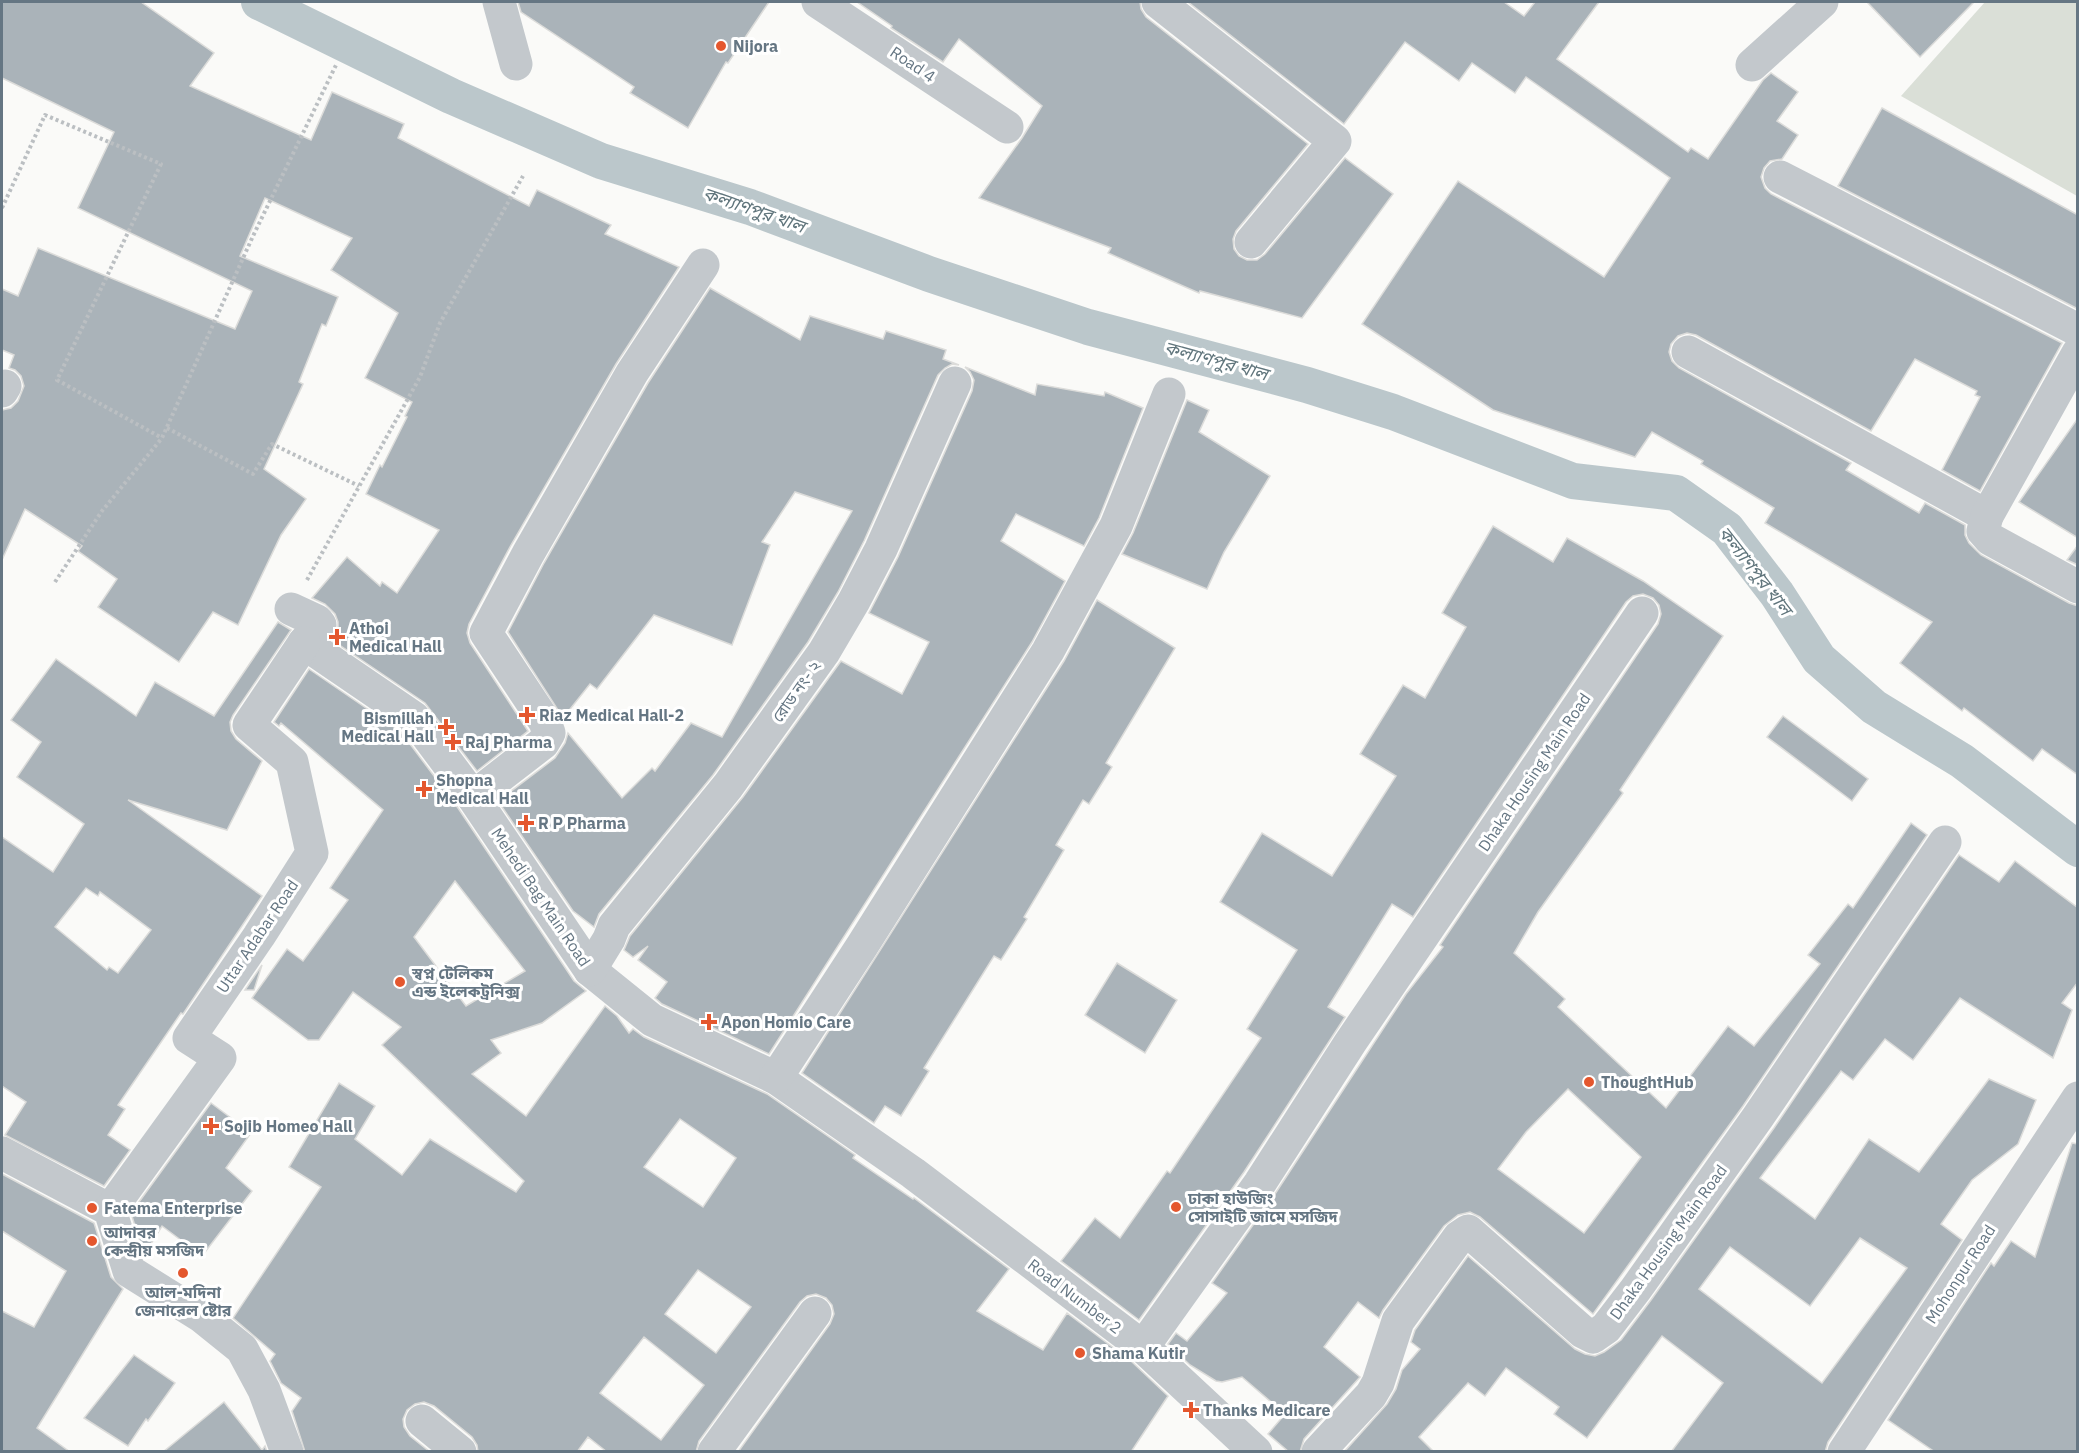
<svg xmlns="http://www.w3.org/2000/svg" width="2079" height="1453" viewBox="0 0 2079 1453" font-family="'IBM Plex Sans','Noto Sans Bengali',sans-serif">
  <rect width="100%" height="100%" fill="#fafaf8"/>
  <path fill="#dadfd7" d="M1985,2H2077V196L1901,96Z"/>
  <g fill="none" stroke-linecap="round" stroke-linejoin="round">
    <path stroke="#bbc7cb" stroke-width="36" d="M259,2L451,96L601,161L750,207L929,274L1088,327L1307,385L1393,412L1573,481L1676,493L1727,529L1777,594L1819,659L1874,707L1962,761L2078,849"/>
  </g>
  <g fill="#aab3b9" stroke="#dcdcda" stroke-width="1.5" fill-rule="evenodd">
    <path d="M2,2H141L214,53L190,86L311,140L332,92L404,124L398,138L529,206L537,190L611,225L605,234L679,267L616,364L511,545L469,624L467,633L470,643L528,731L477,771L425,703L332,640L338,629V622L335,614L325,604L312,598L347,557L380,586L382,582L397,593L439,530L366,494L380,465L382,467L407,417L405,416L412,402L365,378L398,313L331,270L352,238L265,198L240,256L338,297L326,326L322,324L299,382L303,384L264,469L306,499L281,535L238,625L213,612L179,662L98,607L117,579L78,551L82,546L25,509L2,560V410L11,408L18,401L24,386L21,376L15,370L9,368L14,355L2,350V289L18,296L38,248L235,329L252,291L78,208L114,132L2,78Z"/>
    <path d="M518,2H769L728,63L726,62L688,128L630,93L634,87L521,12Z"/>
    <path d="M857,2H1140L1141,9L1146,17L1308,144L1236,231L1233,239L1234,249L1239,256L1247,260H1257L1265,254L1345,158L1393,194L1302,318L1200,291L1199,293L1108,253L1111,248L979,198L1022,138L1042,106L959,39L943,62L891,28L892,26Z"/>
    <path d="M1188,2H1504L1524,16L1535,2H1599L1557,59L1688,152L1691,148L1708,159L1763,80L1771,73L1798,92L1777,121L1798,135L1782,159L1770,161L1764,168L1761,177L1765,188L1771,194L2062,343L1980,491L1942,470L1980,397L1975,395L1977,391L1915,359L1871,431L1696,335L1687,333L1678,336L1671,344L1669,352L1672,361L1679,368L1851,463L1846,470L1919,513L1925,503L1965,525V535L1969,543L1981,555L2069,603L2078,606V775L2042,749L2033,761L1964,708L1962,711L1900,663L1932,622L1765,523L1774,508L1701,464L1703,461L1652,432L1635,457L1493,410L1362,324L1458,181L1604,277L1670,178L1526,77L1515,93L1472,63L1459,81L1405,42L1344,124Z"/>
    <path d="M1867,2H1974L1920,57Z"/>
    <path d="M1882,108L2078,215V309L1838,186Z"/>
    <path d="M710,288L800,340L810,316L883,339L886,331L946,350L943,359L959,365L952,364L945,368L938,375L864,541L838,592L808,642L713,775L599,914L594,927L573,911L498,801L555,758L565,743L568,733L622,798L652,768L655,771L691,723L722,737L852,511L795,492L762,542L770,545L732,645L654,615L597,689L590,684L563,718L508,632L544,563L648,383Z"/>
    <path d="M965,367L1035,395L1037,384L1104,396L1105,392L1143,408L1099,518L1084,546L1016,514L1001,541L1065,581L1032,642L769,1054L662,1004L655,998L667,982L638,960L648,946L633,957L624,950L630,936L743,797L841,661L902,694L929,642L869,613L898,557L972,391L974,380L970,372Z"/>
    <path d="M1187,400L1209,410L1199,432L1270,476L1224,552L1207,589L1122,554L1133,533Z"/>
    <path d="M2078,418V538L2019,502Z"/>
    <path d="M1493,526L1553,562L1567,538L1643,581L1723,636L1620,790L1623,793L1538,912L1514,953L1565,999L1558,1007L1666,1108L1728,1026L1754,1046L1820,964L1808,955L1848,904L1853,908L1911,823L1927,835L1743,1106L1593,1314L1480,1217L1470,1212L1458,1215L1444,1226L1383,1310L1379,1318L1358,1302L1324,1347L1360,1377L1304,1439L1300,1452H1289L1268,1434L1285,1414L1242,1377L1222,1382L1216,1381L1190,1365L1168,1344L1176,1333L1187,1341L1227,1293L1212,1283L1275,1194L1406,994L1443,947L1440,945L1658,624L1661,614L1659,605L1653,598L1643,594L1633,596L1626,602L1413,917L1392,904L1328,1007L1345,1017L1244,1172L1139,1320L1061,1261L1095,1218L1120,1238L1167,1171L1170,1173L1261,1038L1247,1029L1297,950L1220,902L1262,833L1332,876L1396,776L1360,754L1403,685L1425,698L1466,627L1442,613ZM1568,1089L1641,1157L1584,1233L1498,1169L1526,1132Z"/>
    <path d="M2078,545V565L2067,560Z"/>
    <path d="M1097,600L1175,648L1106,763L1112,767L1089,804L1083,800L1056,845L1064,850L1024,917L1027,919L1001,960L994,956L924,1068L929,1071L901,1116L885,1106L874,1123L802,1073L1064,661Z"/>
    <path d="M278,622L291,630L233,715L230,722L231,731L236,739L262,761L227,830L128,800L262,896L183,1014L181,1013L118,1105L125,1109L108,1135L130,1150L104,1186L5,1135L26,1102L2,1086V837L53,872L84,824L17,777L41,742L11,720L56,659L136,716L155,682L214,716ZM86,888L98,896L100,892L151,930L118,973L109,967L107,970L55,927Z"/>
    <path d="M309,669L401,732L458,808L574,981L586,991L542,1023L491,1040L501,1053L472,1074L526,1116L605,1006L617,1016L629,1033L633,1029L644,1037L767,1094L855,1155L853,1158L913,1199L914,1198L1009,1269L977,1311L1043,1350L1067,1313L1131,1361L1168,1396L1131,1452H738L830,1324L834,1314L832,1305L826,1298L816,1294L807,1296L800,1302L699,1441L696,1452H607L588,1437L577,1452H478L477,1445L472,1437L434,1406L424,1402L415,1404L407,1410L403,1419L404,1427L410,1436L430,1452H305L292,1411L301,1398L281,1383L270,1361L275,1354L233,1318L321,1187L289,1167L339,1083L375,1106L355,1139L402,1175L430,1139L516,1192L524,1181L382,1045L401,1027L353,992L319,1040H308L252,998L287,949L303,961L348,900L330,888L383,810L281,723L279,726L274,722ZM455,881L525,971L466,1006L414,937ZM680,1119L736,1158L703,1207L644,1167ZM698,1270L751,1307L716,1353L665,1314ZM644,1337L704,1385L661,1440L600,1393Z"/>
    <path d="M1783,716L1868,779L1852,801L1767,737Z"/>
    <path d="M1959,855L1999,882L2015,861L2078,908V982L2062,1003L2072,1010L2053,1058L1960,998L1913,1060L1885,1039L1853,1080L1841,1071L1760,1178L1815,1219L1869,1139L1919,1172L1989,1079L2036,1100L2018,1144L1972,1180L1941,1224L1962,1240L1828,1442L1825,1452H1671L1723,1383L1662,1336L1587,1438L1554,1414L1559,1407L1506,1368L1485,1396L1468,1383L1419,1437L1434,1452H1344L1387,1404L1396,1389L1402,1370L1420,1349L1411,1342L1415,1330L1468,1256L1575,1349L1585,1354L1595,1356L1604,1352L1621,1340L1651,1300L1774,1128ZM1860,1238L1907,1268L1822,1383L1699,1289L1730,1247L1810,1306Z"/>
    <path d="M1117,963L1177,1000L1145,1053L1085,1015Z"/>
    <path d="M262,965L254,990H245Z"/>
    <path d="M211,1103L251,1133L226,1168L252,1191L202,1256L162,1226L144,1255L131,1213Z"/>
    <path d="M2072,1143L2078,1144V1452H1935L1888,1420L1991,1263L1994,1266L2011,1241L2035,1257Z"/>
    <path d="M2,1174L94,1223L111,1277L123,1289L37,1428L70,1452H2V1311L34,1327L66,1271L2,1231Z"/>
    <path d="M134,1355L175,1383L148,1421L146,1419L128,1446L84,1418Z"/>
    <path d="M224,1402L262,1450L265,1446L267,1452H163Z"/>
  </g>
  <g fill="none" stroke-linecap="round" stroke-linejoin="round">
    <g stroke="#bbbfc2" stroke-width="4" stroke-dasharray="3 3" stroke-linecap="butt">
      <path d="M2,208L45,115L161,164L57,380L162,438"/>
      <path d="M167,428L253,474L272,444L359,486"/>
      <path d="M307,580L420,377L440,323L523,176"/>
      <path d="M55,582L102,511L162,438L253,236L337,63"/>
    </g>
    <g stroke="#c3c8cc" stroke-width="33">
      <path d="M499,2L516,64"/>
      <path d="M818,2L1007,127"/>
      <path d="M1158,2L1335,141L1251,242"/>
      <path d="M1752,65L1822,2"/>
      <path d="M1780,177L2078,330"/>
      <path d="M1688,352L1987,516"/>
      <path d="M2078,353L1987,516L1983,531L1990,539L2078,587"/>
      <path d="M2,391L5,386"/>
      <path d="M291,609L317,621L320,625L304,643L414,718L473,797L590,970L652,1020L776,1078L913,1173L1143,1347L1256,1452"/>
      <path d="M473,797L543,743L549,733L545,722L486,633L528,554L632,373L703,265"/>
      <path d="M590,970L609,939L614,926L728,786L824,652L854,601L881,549L955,383"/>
      <path d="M776,1078L862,946L1048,651L1116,526L1169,394"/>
      <path d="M2,1153L110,1210L129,1271L201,1316L242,1349L264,1390L287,1452"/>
      <path d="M110,1210L220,1058L189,1038L259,936L312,853L292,762L249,725L304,643"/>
      <path d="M1143,1347L1260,1183L1350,1043L1642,613"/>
      <path d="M422,1421L460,1452"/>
      <path d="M714,1452L815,1313"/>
      <path d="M1318,1452L1371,1395L1378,1383L1398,1321L1459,1237L1468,1231L1583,1332L1593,1337L1606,1328L1636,1289L1758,1117L1945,842"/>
      <path d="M1844,1452L2078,1098"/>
    </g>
  </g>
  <g fill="#e4572e" stroke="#fff" stroke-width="2">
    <circle cx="721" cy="46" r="6"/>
    <path d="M334 628h6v6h6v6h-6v6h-6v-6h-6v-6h6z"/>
    <path d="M524 706h6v6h6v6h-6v6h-6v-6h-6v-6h6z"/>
    <path d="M443 718h6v6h6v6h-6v6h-6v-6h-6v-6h6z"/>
    <path d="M450 733h6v6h6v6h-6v6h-6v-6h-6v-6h6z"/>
    <path d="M421 780h6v6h6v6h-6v6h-6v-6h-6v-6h6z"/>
    <path d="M523 814h6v6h6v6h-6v6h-6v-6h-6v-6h6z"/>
    <circle cx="400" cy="982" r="6"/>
    <path d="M706 1013h6v6h6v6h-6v6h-6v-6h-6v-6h6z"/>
    <circle cx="1589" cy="1082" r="6"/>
    <path d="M208 1117h6v6h6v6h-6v6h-6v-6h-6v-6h6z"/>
    <circle cx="1176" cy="1207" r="6"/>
    <circle cx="92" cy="1208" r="6"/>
    <circle cx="92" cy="1241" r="6"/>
    <circle cx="183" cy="1273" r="6"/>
    <circle cx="1080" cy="1353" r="6"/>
    <path d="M1188 1401h6v6h6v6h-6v6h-6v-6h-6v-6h6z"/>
  </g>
  <g text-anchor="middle" stroke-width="6" stroke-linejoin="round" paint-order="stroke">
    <g font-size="16" font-weight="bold" fill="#657683" stroke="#fff" text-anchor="start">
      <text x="733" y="52">Nijora</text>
      <text x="349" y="634">Athoi<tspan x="349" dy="18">Medical Hall</tspan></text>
      <text x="539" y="721">Riaz Medical Hall-2</text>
      <text x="434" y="724" text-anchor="end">Bismillah<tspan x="434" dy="18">Medical Hall</tspan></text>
      <text x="465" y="748">Raj Pharma</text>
      <text x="436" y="786">Shopna<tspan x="436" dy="18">Medical Hall</tspan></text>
      <text x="538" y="829">R P Pharma</text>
      <text x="412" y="979">স্বপ্ন টেলিকম<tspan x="412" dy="18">এন্ড ইলেকট্রনিক্স</tspan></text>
      <text x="721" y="1028">Apon Homio Care</text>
      <text x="1601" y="1088">ThoughtHub</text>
      <text x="224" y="1132">Sojib Homeo Hall</text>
      <text x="1188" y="1204">ঢাকা হাউজিং<tspan x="1188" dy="18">সোসাইটি জামে মসজিদ</tspan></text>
      <text x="104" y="1214">Fatema Enterprise</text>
      <text x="104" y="1238">আদাবর<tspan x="104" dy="18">কেন্দ্রীয় মসজিদ</tspan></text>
      <text x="183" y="1298" text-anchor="middle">আল-মদিনা<tspan x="183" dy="18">জেনারেল ষ্টোর</tspan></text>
      <text x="1092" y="1359">Shama Kutir</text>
      <text x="1203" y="1416">Thanks Medicare</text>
    </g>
    <g font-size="16" fill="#657683" stroke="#fff">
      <text transform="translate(913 64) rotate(34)" y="6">Road 4</text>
      <text transform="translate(796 691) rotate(-55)" y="6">রোড নং- ২</text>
      <text transform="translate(1534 772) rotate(-56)" y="6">Dhaka Housing Main Road</text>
      <text transform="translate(541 897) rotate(56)" y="6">Mehedi Bag Main Road</text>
      <text transform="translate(257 936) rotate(-56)" y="6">Uttar Adabar Road</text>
      <text transform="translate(1668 1242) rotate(-54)" y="6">Dhaka Housing Main Road</text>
      <text transform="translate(1960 1274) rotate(-57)" y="6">Mohonpur Road</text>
      <text transform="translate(1075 1296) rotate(37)" y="6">Road Number 2</text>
    </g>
    <g font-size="18" font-style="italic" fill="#60757c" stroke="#fff">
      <text transform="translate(754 210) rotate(19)" y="6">কল্যাণপুর খাল</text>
      <text transform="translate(1216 361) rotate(15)" y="6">কল্যাণপুর খাল</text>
      <text transform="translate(1755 571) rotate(52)" y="6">কল্যাণপুর খাল</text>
    </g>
  </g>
  <rect width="2079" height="1453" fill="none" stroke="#657683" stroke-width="6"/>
</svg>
